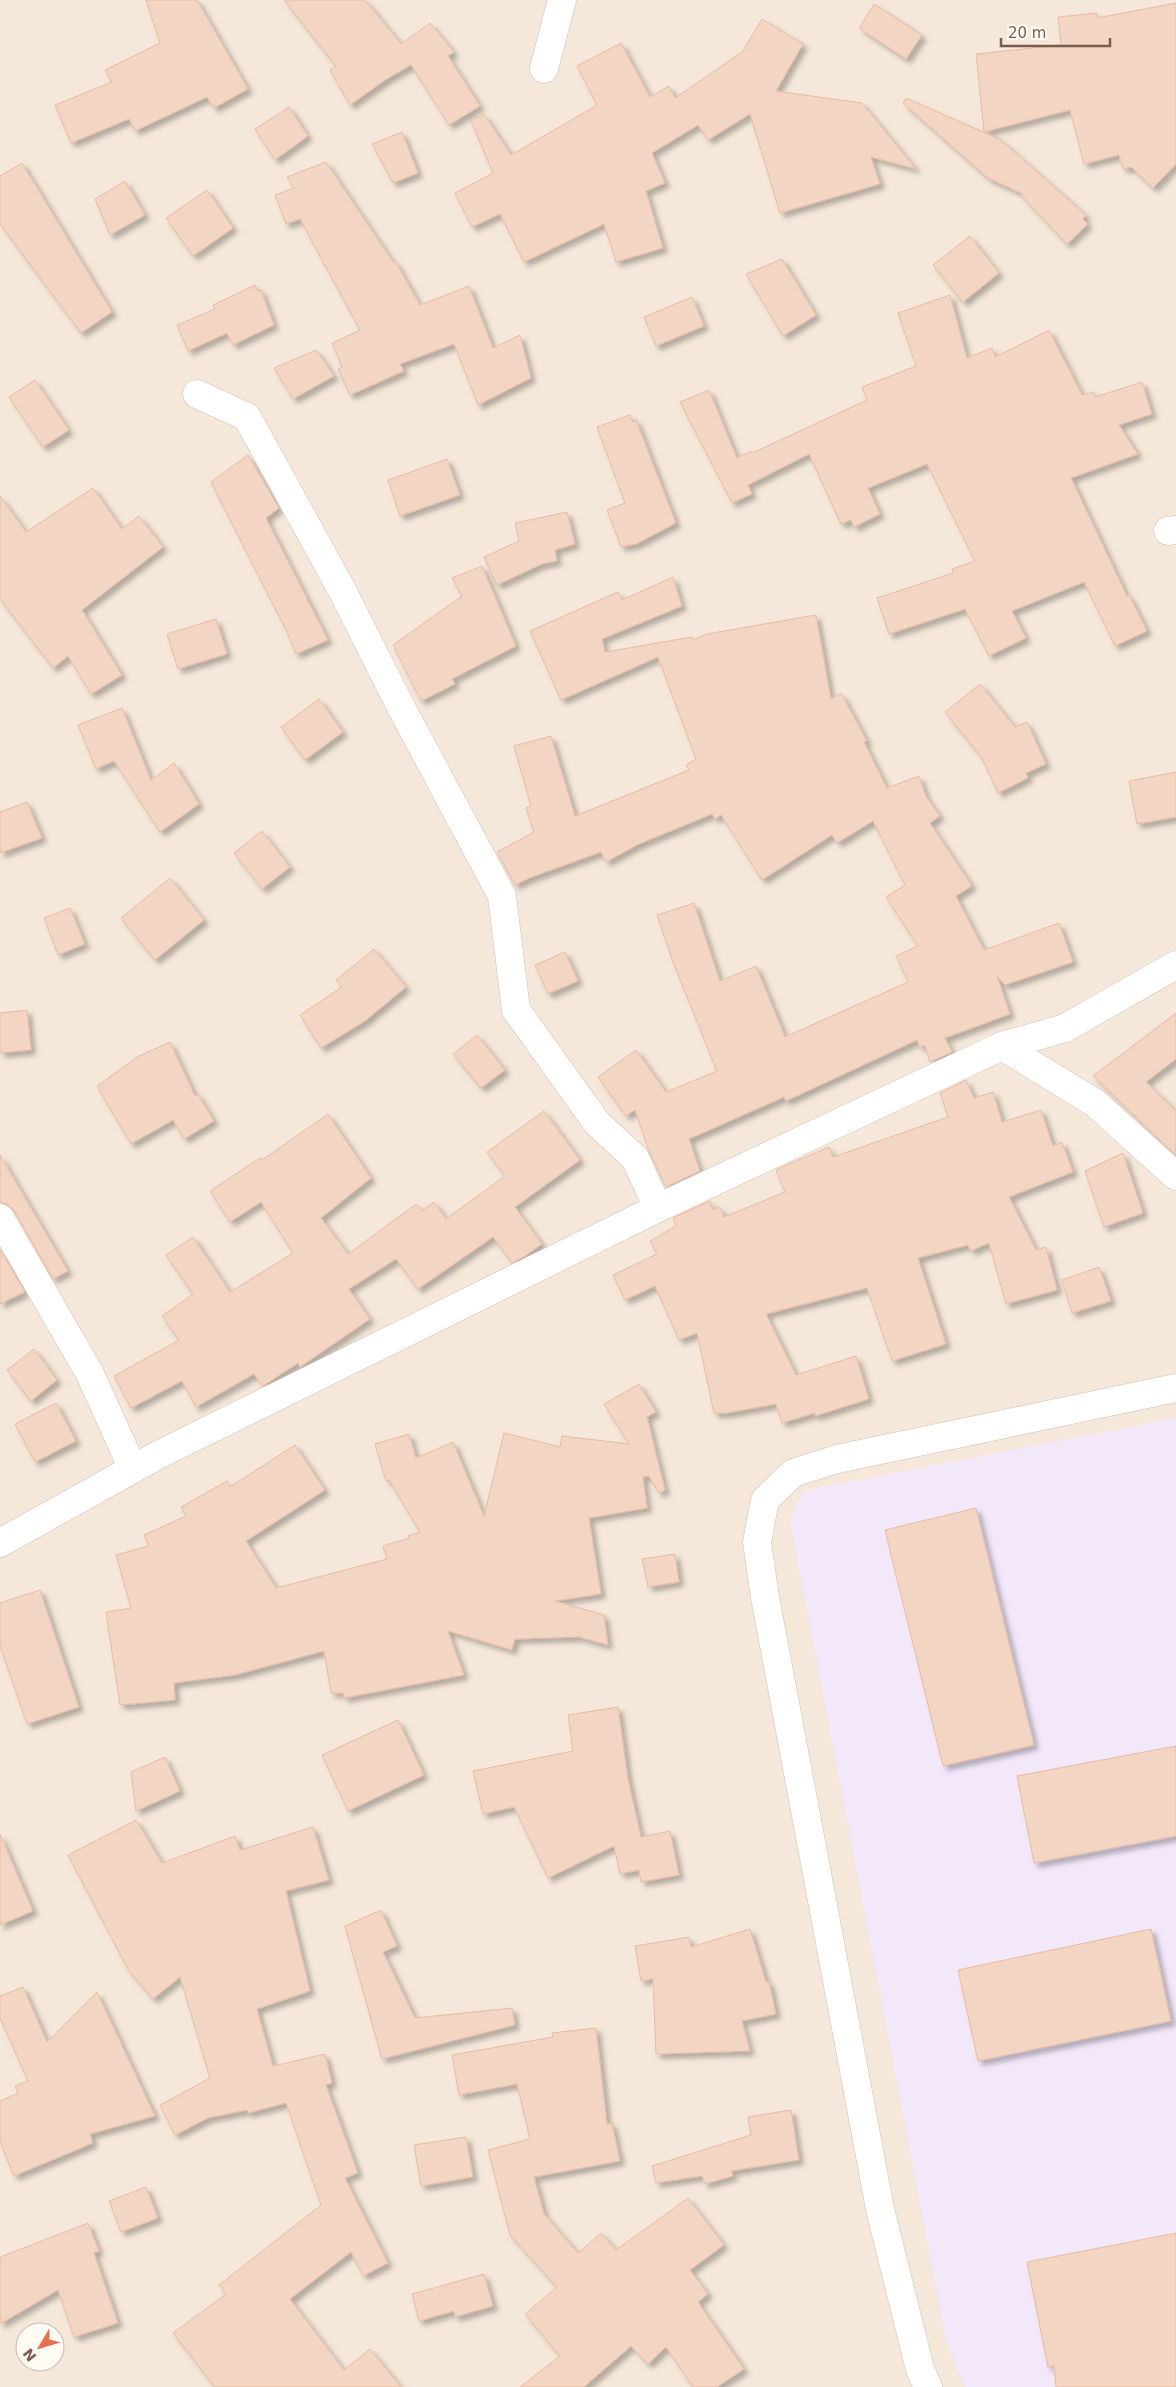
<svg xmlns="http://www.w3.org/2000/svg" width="1176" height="2387" viewBox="0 0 1176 2387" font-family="'DejaVu Sans',sans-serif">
  <defs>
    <filter id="shadow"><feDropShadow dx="4.5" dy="4.5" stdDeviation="2.5" flood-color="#0004"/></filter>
  </defs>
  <rect width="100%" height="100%" fill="#fdf6ec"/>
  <path fill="#f5e8da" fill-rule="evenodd" d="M0,0H1176V2387H0ZM25,2332H55V2362H25Z"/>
  <path fill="#f3e8fa" d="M1176,1418V2387H965L946,2340L790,1520L804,1491Z"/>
  <g fill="#f3d5c3" stroke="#e6bba3" filter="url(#shadow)">
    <path d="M146,0H197L248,89L214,108L207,97L135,131L129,119L71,143L55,105L112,82L105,70L160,43Z"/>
    <path d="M284,0H365L401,44L430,23L454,52L448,56L480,106L449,125L411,65L385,80L350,105L330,70L336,66Z"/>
    <path d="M1176,3V164L1153,188L1131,167L1123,169L1119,155L1084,164L1070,110L984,132L976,54L1061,45L1058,17L1097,13V18Z"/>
    <path d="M874,4L922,35L906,59L859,28Z"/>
    <path d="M762,19L803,44L776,91L862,103L916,169L871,157L880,184L780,213L750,114L708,140L698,125L652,153L665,183L646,191L663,248L616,262L604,224L524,262L500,214L472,227L455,193L493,173L471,121L484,114L511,155L597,105L577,66L621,43L650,97L669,86L675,98L742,52Z"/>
    <path d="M906,98L1001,140L1086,215L1083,219L1088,224L1067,244L1021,195L1023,194L988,178L903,103Z"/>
    <path d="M289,107L308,136L275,160L255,129Z"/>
    <path d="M402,132L418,173L393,183L372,144Z"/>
    <path d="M326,162L393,262L395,261L420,305L469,286L493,348L520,335L531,378L478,405L454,344L400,364L404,371L350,395L338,369L342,367L332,343L360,330L300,219L286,224L275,195L294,188L287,177Z"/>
    <path d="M22,163L112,312L81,333L0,224V176Z"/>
    <path d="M125,181L145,215L110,235L95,199Z"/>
    <path d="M207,190L233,228L193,256L166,218Z"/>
    <path d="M970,236L999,273L963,302L933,265Z"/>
    <path d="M782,259L816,315L783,336L746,274Z"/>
    <path d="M255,285L258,291L261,290L274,325L233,345L227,333L188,351L177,325L215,309L213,305Z"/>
    <path d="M950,295L967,358L992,348L995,357L1049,330L1082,395L1094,392L1095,397L1142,382L1152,414L1119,425L1138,454L1071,478L1127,596L1129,595L1147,631L1115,646L1084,582L1012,611L1026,638L989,656L965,609L889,634L877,598L953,573L952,569L975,561L927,464L868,488L880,514L854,527L851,520L841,524L809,454L748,485L752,494L732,503L680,402L709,390L737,458L751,451L752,453L867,400L862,387L916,366L898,313Z"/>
    <path d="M692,297L704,326L656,346L644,317Z"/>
    <path d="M316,350L334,376L293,399L274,368Z"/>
    <path d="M35,380L69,430L43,447L9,397Z"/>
    <path d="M630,415L633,422L636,420L676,523L636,544L621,547L607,510L625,503L597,427Z"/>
    <path d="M248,455L279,508L266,518L328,640L296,654L287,632L211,482Z"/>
    <path d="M447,459L460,495L400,516L388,480Z"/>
    <path d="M93,488L122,529L139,516L163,547L82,610L122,675L91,694L68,656L53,668L0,599V496L26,532Z"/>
    <path d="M567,512L575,544L555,550L557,561L542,564L497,585L484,557L519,541L515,523Z"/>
    <path d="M482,566L516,646L452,679L455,684L421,701L393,645L462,596L452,578Z"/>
    <path d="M673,577L682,606L602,639L605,652L692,637L693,640L707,634L816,615L831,699L841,693L867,741L864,742L887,788L919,776L926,796L940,816L930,823L972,886L956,896L984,950L1059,923L1073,962L1005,985L997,976L1010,1014L945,1038L952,1052L930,1062L925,1045L920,1047L917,1040L786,1101L784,1097L689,1139L700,1171L666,1187L649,1151L635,1110L626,1116L598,1077L636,1050L666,1092L717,1071L673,962L657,915L694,903L720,981L756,966L785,1037L908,982L896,956L918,946L886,897L905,885L873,821L837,843L832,835L762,880L721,815L715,819L712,814L639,844L606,862L601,852L529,878L515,885L497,852L534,832L526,808L531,806L514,746L551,736L575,816L689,770L686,765L696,759L658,657L561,700L530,631L618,592L622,600Z"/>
    <path d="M216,619L227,654L178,669L167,634Z"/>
    <path d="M980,684L1015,727L1027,722L1046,764L1026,773L1028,778L998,793L982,758L945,712Z"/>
    <path d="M319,699L343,732L305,760L281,727Z"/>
    <path d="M122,708L151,780L174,763L199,804L160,832L114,761L96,769L78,725Z"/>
    <path d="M1176,772V817L1137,824L1129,781Z"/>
    <path d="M27,802L42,838L0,853V812Z"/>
    <path d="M262,831L290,867L262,889L234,853Z"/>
    <path d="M170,878L204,920L155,960L121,918Z"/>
    <path d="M70,908L85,944L58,955L44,918Z"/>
    <path d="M374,949L406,987L365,1021L321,1048L300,1015L342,987L336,980Z"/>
    <path d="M565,952L578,981L548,994L535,965Z"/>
    <path d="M27,1010L31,1050L0,1053V1013Z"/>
    <path d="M1176,1013V1059L1146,1082L1176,1111V1155L1093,1076Z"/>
    <path d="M477,1035L505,1070L481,1088L453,1054Z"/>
    <path d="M170,1042L195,1096L198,1094L214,1121L184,1139L173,1120L131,1144L97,1086L137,1057Z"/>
    <path d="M966,1080L974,1098L993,1092L1002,1122L1041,1110L1053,1146L1062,1142L1073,1172L1009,1197L1036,1250L1046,1247L1057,1290L1006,1304L989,1243L971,1251L968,1245L918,1258L946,1344L892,1361L867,1288L766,1314L796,1375L856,1356L869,1399L815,1416V1413L782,1423L776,1404L727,1413H714L697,1333L679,1340L655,1286L625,1300L613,1275L657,1254L650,1241L676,1226L673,1218L710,1201L713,1210L720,1207L724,1217L785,1192L776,1170L784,1166L829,1147L833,1157L948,1117L940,1093Z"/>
    <path d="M544,1111L580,1160L515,1207L542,1244L525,1256L512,1263L493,1237L418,1289L396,1259L349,1289L370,1319L300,1367L298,1363L263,1386L254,1374L196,1407L182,1381L131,1408L114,1376L179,1340L162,1316L193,1294L166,1255L193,1237L230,1292L293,1253L261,1202L230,1222L210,1191L260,1158L262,1160L328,1114L371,1178L321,1218L348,1254L416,1204L422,1211L434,1202L446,1219L505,1176L487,1152Z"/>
    <path d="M1123,1153L1143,1213L1104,1227L1085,1171Z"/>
    <path d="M0,1155L68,1271L53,1279L14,1210L7,1204L0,1202Z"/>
    <path d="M0,1249L25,1292L0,1304Z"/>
    <path d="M1099,1267L1111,1301L1072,1313L1062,1280Z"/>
    <path d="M34,1349L57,1380L31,1401L7,1370Z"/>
    <path d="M639,1384L656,1412L647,1417L665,1490L659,1493L649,1476L643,1477L647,1508L589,1518L601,1594L555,1601L604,1615L608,1645L579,1637L515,1639L512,1650L448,1631L464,1675L344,1698L343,1693H331L324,1651L235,1675L174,1683L175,1700L120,1705L106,1612L131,1608L116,1555L149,1546L144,1535L186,1516L181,1507L227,1481L230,1487L295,1445L325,1490L246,1541L276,1588L387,1559L383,1546L409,1538L408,1536L420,1532L389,1480L386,1481L375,1444L409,1434L416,1458L453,1442L484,1516L504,1433L560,1447L562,1436L629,1444L604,1404Z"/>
    <path d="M56,1403L76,1441L35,1462L15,1424Z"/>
    <path d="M976,1508L1034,1745L943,1766L885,1530Z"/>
    <path d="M675,1554L679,1582L648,1587L642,1559Z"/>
    <path d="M40,1590L79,1707L27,1724L0,1646V1603Z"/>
    <path d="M618,1707L628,1779L641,1837L670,1831L679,1875L641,1882L639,1870L620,1874L614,1846L548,1878L514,1807L483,1814L473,1771L573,1751L568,1715Z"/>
    <path d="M398,1720L424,1775L348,1811L322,1755Z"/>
    <path d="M1176,1746V1836L1034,1863L1017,1776Z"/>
    <path d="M165,1757L180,1791L136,1811L131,1772Z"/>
    <path d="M136,1820L162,1863L235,1836L240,1850L313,1827L329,1880L286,1891L310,1991L257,2009L273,2066L325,2054L332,2083L326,2085L358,2173L345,2178L388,2263L363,2276L351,2252L290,2299L344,2370L370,2349L401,2387H215L173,2333L226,2294L219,2285L321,2205L286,2103L248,2113L247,2110L208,2118L175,2135L160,2105L210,2078L180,1977L153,1999L129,1971L68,1855Z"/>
    <path d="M0,1834L33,1911L0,1925Z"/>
    <path d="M381,1910L397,1946L383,1952L415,2018L512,2008L515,2025L382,2059L345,1926Z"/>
    <path d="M750,1929L766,1982H769L776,2014L742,2021L750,2051L656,2054L653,1979L641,1981L635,1946L689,1937L691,1947Z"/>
    <path d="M1151,1929L1171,2021L978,2061L958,1970Z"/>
    <path d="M23,1987L47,2042L97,1992L155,2116L90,2134L93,2143L14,2176L0,2142V2101L18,2093L15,2086L28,2081L0,2018V1996Z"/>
    <path d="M596,2028L607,2124L612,2123L620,2161L534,2177L544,2214L578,2253L601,2233L616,2250L688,2198L724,2245L690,2270L708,2294L698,2302L744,2369L717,2387H693L666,2347L648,2364L631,2346L584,2387H520L560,2356L525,2314L557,2287L510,2235L488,2150L530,2139L517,2084L459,2095L452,2055L553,2037L552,2033Z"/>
    <path d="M791,2110L799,2160L731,2171L733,2176L705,2184L702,2176L656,2183L652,2166L751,2135L748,2117Z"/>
    <path d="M466,2137L473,2177L421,2186L414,2145Z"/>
    <path d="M146,2187L158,2218L121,2232L109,2201Z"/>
    <path d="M88,2223L99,2251L94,2253L118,2323L74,2337L58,2290L0,2324V2257Z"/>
    <path d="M1176,2233V2387H1056L1054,2366L1048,2367L1027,2262Z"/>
    <path d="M484,2274L493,2306L455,2317L454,2311L419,2321L412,2294Z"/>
  </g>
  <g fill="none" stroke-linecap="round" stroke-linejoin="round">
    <defs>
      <g id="minor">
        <path d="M544,69L562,0"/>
        <path d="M197,394L247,417L342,590L402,709L502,896L516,1010L597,1123L635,1158L658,1208"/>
        <path d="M1168,531L1176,530"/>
        <path d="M1002,1046L1095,1103L1176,1176"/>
        <path d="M0,1218L89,1372L133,1469"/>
        <path d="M0,1543L158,1455L658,1208L1002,1046L1065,1028L1176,965"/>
        <path d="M928,2387L920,2369L880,2209L765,1597L757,1542L765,1500L793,1473L837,1459L1176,1388"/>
      </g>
    </defs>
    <use href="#minor" stroke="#d1beb0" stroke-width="29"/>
    <use href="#minor" stroke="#fff" stroke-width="28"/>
  </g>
  <g transform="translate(40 2347) rotate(232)"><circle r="24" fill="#fffaf3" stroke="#cabbb1"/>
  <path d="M0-4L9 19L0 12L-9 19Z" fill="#e76f51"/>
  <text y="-8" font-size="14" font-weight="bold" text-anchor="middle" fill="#7a5c4d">N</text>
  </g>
  <path d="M1001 38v8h109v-8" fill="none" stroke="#7a5c4d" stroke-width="2.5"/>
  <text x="1008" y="38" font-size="15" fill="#7a5c4d" stroke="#fffaf3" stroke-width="4" paint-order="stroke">20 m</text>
</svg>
